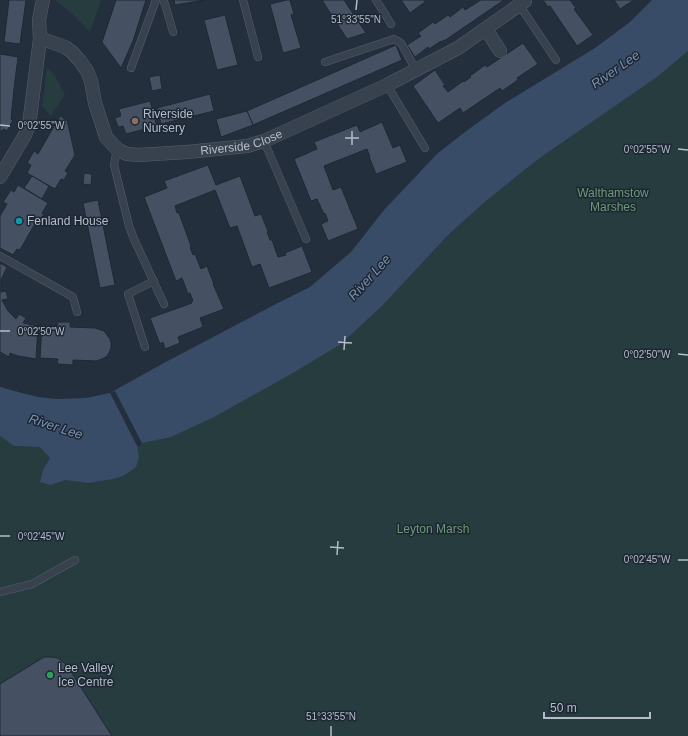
<svg xmlns="http://www.w3.org/2000/svg" width="688" height="736" viewBox="0 0 688 736" font-family="Helvetica,sans-serif">
  <rect width="100%" height="100%" fill="#242f3e"/>
  <g fill="#263c3f">
    <path d="M56,0H101L90,32L69,11L58,2L56,1Z"/>
    <path d="M688,51V736H0V436L14,446L40,447L50,458L43,470L51,485L65,480L88,483L123,476L136,466L139,457L137,446H140L142,443L341,344L383,305L449,234L486,201L537,160L657,77Z"/>
    <path d="M47,68L54,74L65,94L51,116L42,106Z"/>
  </g>
  <path fill="#394c67" d="M652,0H688V51L657,77L537,160L486,201L449,234L383,305L341,344L291,374L214,417L171,437L142,443L137,445L139,457L136,467L123,476L113,479L88,483L65,480L51,485L40,482L43,470L50,458L40,447L14,446L0,436V387L22,393L38,397L57,399L86,398L110,393L162,364L274,305L310,287L351,252L384,210L437,154L465,132L505,103L595,48L630,22Z"/>
  <path fill="#242f3e" d="M115,391L142,443L137,446L110,393Z"/>
  <g fill="#455162" stroke="#1f2835">
    <path d="M9,0H26L20,44L4,42Z"/>
    <path d="M116,0H146L133,41L121,68L102,42Z"/>
    <path d="M174,0H205L175,5Z"/>
    <path d="M287,0H290L294,14L291,15L301,48L283,53L270,4Z"/>
    <path d="M322,0H344L366,33L347,39Z"/>
    <path d="M401,0H424L425,2L410,13Z"/>
    <path d="M481,0H504L444,41V40L441,42V41L429,49L428,47L415,57L407,45L421,36L418,33L433,22L435,24L448,15L450,17L463,7L465,10Z"/>
    <path d="M543,0H570L576,8L574,9L593,35L577,46L550,6L548,7Z"/>
    <path d="M614,0H634L620,9Z"/>
    <path d="M225,15L238,65L217,70L204,20Z"/>
    <path d="M523,43L538,64L517,78L518,80L502,91L500,88L463,113L460,108L438,123L413,86L435,70L445,85L443,86L448,92L463,81L464,82L471,77L470,76L485,65L487,67Z"/>
    <path d="M396,45L402,60L253,125L247,111Z"/>
    <path d="M0,54L18,57L14,89L11,119L13,120L7,131L4,129L0,132Z"/>
    <path d="M160,75L162,89L152,91L149,77Z"/>
    <path d="M210,94L214,111L161,124L157,108Z"/>
    <path d="M150,101L157,126L126,134L123,126L118,127L115,118L121,116L119,109Z"/>
    <path d="M247,111L253,125L221,137L216,119Z"/>
    <path d="M60,116L67,120L75,155L65,171L68,173L64,180L61,179L55,189L27,173L31,165L27,163L34,151L38,154Z"/>
    <path d="M382,122L393,148L400,145L407,162L376,174L369,157H370L367,149L324,166L333,190L341,187L358,229L328,241L321,224L328,221L325,213L324,214L317,199L311,201L294,159L317,149L314,142L357,125L360,132Z"/>
    <path d="M208,165L216,185L240,176L255,216L261,214L268,231L267,232L270,240H272L278,257L286,255L285,253L302,246L312,272L269,288L260,264L252,267L237,226L230,228L215,190L175,206L177,213H179L191,246L190,247L193,255L195,254L201,269L207,266L214,284H213L224,309L200,318L203,327L178,337L180,343L165,349L163,342L160,344L150,318L192,303L191,302L193,301L190,293L188,294L182,278L176,281L144,197L167,188L164,181Z"/>
    <path d="M84,173L92,174L91,185L83,184Z"/>
    <path d="M32,176L49,186L42,199L24,188Z"/>
    <path d="M18,185L48,203L42,213L44,214L40,221L37,220L20,250L17,249L13,255L0,248V216L7,204L3,202L11,190L14,192Z"/>
    <path d="M98,200L115,285L100,288L83,203Z"/>
    <path d="M0,263L7,267L1,280V292L6,291L8,299L2,300L8,311L16,319L19,314L26,318L23,323L38,326L36,359L18,356L10,353L9,357L0,352Z"/>
    <path d="M58,322H70V327L95,328L104,331L110,339L111,343V348L109,353L106,357L97,361L73,360V365L57,364L58,359L40,358L42,325L57,326Z"/>
    <path d="M44,657H51L58,658L63,662L68,667L112,736H0V684Z"/>
  </g>
  <g fill="none" stroke-linecap="round" stroke-linejoin="round">
    <defs>
      <g id="service">
        <path d="M163,0L165,4L173,32"/>
        <path d="M243,0L258,57"/>
        <path d="M376,0L391,24"/>
        <path d="M520,6L556,60"/>
        <path d="M325,62L394,39L401,43L416,70"/>
        <path d="M131,68L156,0"/>
        <path d="M387,85L425,148"/>
        <path d="M264,141L306,239"/>
        <path d="M117,149L114,165L129,226L134,239L164,304"/>
        <path d="M0,256L73,297L77,312"/>
        <path d="M145,347L128,294L154,281"/>
        <path d="M0,592L32,584L75,560"/>
      </g>
      <g id="minor">
        <path d="M486,29L500,51"/>
        <path id="s1" d="M40,39L48,41L65,47L72,52L80,61L87,71L91,81L95,103L106,137L117,149L127,154L138,155L187,152L247,146L264,141L387,85L458,48L525,1"/>
        <path d="M0,177L25,135L29,125L40,39L39,20L43,0"/>
      </g>
    </defs>
    <use href="#service" stroke="#565f6c" stroke-width="8"/>
    <use href="#minor" stroke="#565f6c" stroke-width="14"/>
    <use href="#service" stroke="#38414e" stroke-width="7"/>
    <use href="#minor" stroke="#38414e" stroke-width="13"/>
  </g>
  <path fill="none" stroke="#b4bcc9" stroke-width="1.5" d="M356,10L357,0M0,125L10,126M345,138H359M352,145V131M678,149L688,150M0,331H10M338,342L352,343M344,350L345,336M678,354L688,355M0,536H10M330,547L344,548M337,555L338,541M678,560H688M331,736V726"/>
  <circle fill="#8d6e63" stroke="#1d2633" stroke-width="1.5" cx="135" cy="121" r="4"/>
  <circle fill="#0f9aa8" stroke="#1d2633" stroke-width="1.5" cx="19" cy="221" r="4"/>
  <circle fill="#2e9e5b" stroke="#1d2633" stroke-width="1.5" cx="50" cy="675" r="4"/>
  <g text-anchor="middle" stroke-width="3" stroke-linejoin="round" paint-order="stroke">
    <g font-size="12" fill="#b4bcc9" stroke="#1d2633" text-anchor="start">
      <text x="143" y="118">Riverside<tspan x="143" dy="14">Nursery</tspan></text>
      <text x="27" y="225">Fenland House</text>
      <text x="58" y="672">Lee Valley<tspan x="58" dy="14">Ice Centre</tspan></text>
    </g>
    <g font-size="12" fill="#b4bcc9" stroke="#1d2633">
      <text dy="4" stroke="none"><textPath href="#s1" startOffset="271">Riverside Close</textPath></text>
    </g>
    <g font-size="12" fill="#6b9a76" stroke="#1d2633">
      <text x="613" y="197">Walthamstow<tspan x="613" dy="14">Marshes</tspan></text>
      <text x="433" y="533">Leyton Marsh</text>
    </g>
    <g font-size="13" font-style="italic" fill="#7c92b1" stroke="#1d2633">
      <text transform="translate(615 69) rotate(-35)" y="5">River Lee</text>
      <text transform="translate(369 277) rotate(-48)" y="5">River Lee</text>
      <text transform="translate(56 426) rotate(18)" y="5">River Lee</text>
    </g>
  </g>
  <g font-size="10" text-anchor="middle" fill="#b4bcc9" stroke="#1d2633" stroke-width="3" stroke-linejoin="round" paint-order="stroke">
    <text x="356" y="23">51°33'55"N</text>
    <text x="41" y="129">0°02'55"W</text>
    <text x="647" y="153">0°02'55"W</text>
    <text x="41" y="335">0°02'50"W</text>
    <text x="647" y="358">0°02'50"W</text>
    <text x="41" y="540">0°02'45"W</text>
    <text x="647" y="563">0°02'45"W</text>
    <text x="331" y="720">51°33'55"N</text>
  </g>
  <path d="M544 712v6h106v-6" fill="none" stroke="#b4bcc9" stroke-width="2"/>
  <text x="550" y="712" font-size="12" fill="#b4bcc9" stroke="#1d2633" stroke-width="3" paint-order="stroke">50 m</text>
</svg>
